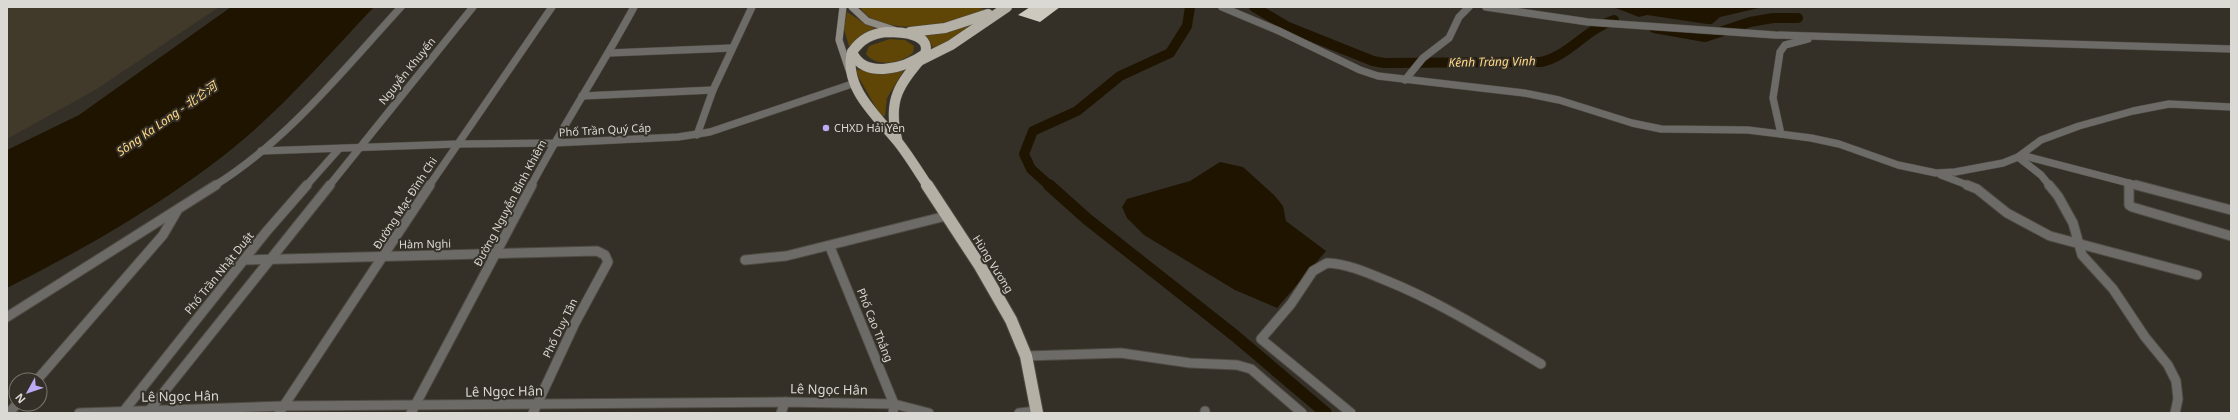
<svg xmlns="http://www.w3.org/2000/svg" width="2238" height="420" viewBox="0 0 2238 420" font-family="'Noto Sans','Noto Sans SC',sans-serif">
  <rect width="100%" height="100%" fill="#343028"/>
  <path fill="#413a2b" d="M7,7H219L95,90L7,139Z"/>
  <g fill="#5f4606">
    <path d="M860,7H975L987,10C977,14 966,20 956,23C932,29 873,32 860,7Z"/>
    <path d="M847,12L867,25L879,30L849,46L844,29Z"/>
    <path d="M980,21L934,51L932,45L921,34L962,27Z"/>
    <path d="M890,39L905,40L914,46L913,53C901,63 877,68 866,54L869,46Z"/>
    <path d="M854,69L870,71L904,70L887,98L885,116L880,115Z"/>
  </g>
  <g fill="#1f1400">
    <path d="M231,7H374C334,49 295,94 252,132C181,194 90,246 7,288V150L79,115Z"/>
    <path d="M1613,7H1763L1720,17L1712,24H1707L1647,15L1639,17Z"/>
    <path d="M1220,162L1243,167L1274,195L1283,206L1286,221L1326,251L1277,308L1235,290L1144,235L1127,218L1122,207L1127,199L1190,181Z"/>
  </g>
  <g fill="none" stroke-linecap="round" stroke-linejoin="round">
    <g stroke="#1f1400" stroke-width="10">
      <path d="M1254,7L1288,27L1373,61L1384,63L1541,62C1569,56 1586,29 1614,20"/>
      <path d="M1654,28L1705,37L1750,22L1773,18H1798"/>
      <path d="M1050,186L1031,169L1024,154L1033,131L1077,111L1120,76L1170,53L1187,26L1190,7"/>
    </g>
    <path stroke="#1f1400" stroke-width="12" d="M1049,185L1087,219L1234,335L1326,413"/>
  </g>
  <path fill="#cec9be" d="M1030,7H1060L1040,22L1018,15Z"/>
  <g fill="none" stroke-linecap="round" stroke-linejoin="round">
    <defs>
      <g id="minor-far1">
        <path d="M1222,7L1279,31L1360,70L1378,76L1524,93L1559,100L1632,123L1661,129L1748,130L1811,138L1839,144L1898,165L1936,173L1955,172L2003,163L2018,157L2041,140L2079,126L2133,111L2169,104L2231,107"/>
        <path d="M1486,7L1588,22L1775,35L2231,49"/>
        <path d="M609,53L732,48"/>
        <path d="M1405,80L1423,58L1449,38L1459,17L1469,7"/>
        <path d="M582,96L713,90"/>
        <path d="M1781,134L1773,98L1780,52L1785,45L1808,39"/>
        <path d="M697,135L713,90L752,7"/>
        <path d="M261,151L457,144L554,143L678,137L710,132L855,83"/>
        <path d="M2021,155L2140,186"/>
        <path d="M2018,157L2041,175L2050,186"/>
        <path d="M1941,175L1970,186"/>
        <path d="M2129,183V186"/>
        <path d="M214,186C288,140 343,70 401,7"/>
        <path d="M306,186L338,150"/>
        <path d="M329,186L473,7"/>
        <path d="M429,186L552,7"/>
      </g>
      <g id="minor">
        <path d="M1967,185L1977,189L2007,213L2050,236L2197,275"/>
        <path d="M2049,185L2058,196L2073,223L2082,255L2113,289L2145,337L2168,365L2176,381L2178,399L2175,413"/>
        <path d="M2129,185V205L2132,207L2231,236"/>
        <path d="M2136,185L2231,210"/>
        <path d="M830,247L894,404L893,413"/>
        <path d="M244,260L597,251L605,255L608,262L575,323L533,413"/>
        <path d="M745,260L786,256L946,216"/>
        <path d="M7,317L216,185"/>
        <path d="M1026,356L1121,353L1190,363L1237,365L1251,369L1302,413"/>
        <path d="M37,380L163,235L177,211"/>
        <path d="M1205,411V413"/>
        <path d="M123,412L266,232L307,185"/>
        <path d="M148,412L330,185"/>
        <path d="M9,413L17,404"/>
        <path d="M79,413L284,406L785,402L894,404L929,413"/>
        <path d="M279,413L430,185"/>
        <path d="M781,413L785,402"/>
        <path d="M1019,413L1037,411"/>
        <path d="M1351,413L1261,339L1291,304L1313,271L1327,263C1348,264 1366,272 1385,280C1440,302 1490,334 1541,364"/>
      </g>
      <path id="tertiary-far1" d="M531,186C563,125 601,68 634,7"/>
      <path id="tertiary" d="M411,413L532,185"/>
      <g id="secondary">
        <path d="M843,7L839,40L849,70"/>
        <path d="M852,7L867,21L894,30"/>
      </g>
      <g id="trunk-far1">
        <path d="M886,32C900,32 932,33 925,54C905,68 864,80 852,52C861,39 871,34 886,32Z"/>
        <path d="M910,32L945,28L988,14"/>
        <path d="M852,52C843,88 878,117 898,142C909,156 918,171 928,186"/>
        <path d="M919,61L951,45L1007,7"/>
        <path d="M897,139C887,98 900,84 925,54"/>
      </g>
      <path id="trunk" d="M927,185L980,266L1011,320L1026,356L1037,413"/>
    </defs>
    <use href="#minor-far1" stroke="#4f4b43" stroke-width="8"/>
    <use href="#minor" stroke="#4f4b43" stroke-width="11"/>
    <use href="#tertiary-far1" stroke="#4f4b43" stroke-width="8"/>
    <use href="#tertiary" stroke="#4f4b43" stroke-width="11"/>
    <use href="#secondary" stroke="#4f4b43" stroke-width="8"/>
    <use href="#trunk-far1" stroke="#4f4b43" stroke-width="11"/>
    <use href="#trunk" stroke="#4f4b43" stroke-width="14"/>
    <use href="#minor-far1" stroke="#6d6b67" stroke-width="7"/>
    <use href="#minor" stroke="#6d6b67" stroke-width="9"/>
    <use href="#tertiary-far1" stroke="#6d6b67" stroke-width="7"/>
    <use href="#tertiary" stroke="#6d6b67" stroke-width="9"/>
    <use href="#secondary" stroke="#8f8b85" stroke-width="7"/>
    <use href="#trunk-far1" stroke="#b4b0a6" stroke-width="10"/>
    <use href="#trunk" stroke="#b4b0a6" stroke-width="12"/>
  </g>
  <circle fill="#bcaaf5" stroke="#343028" stroke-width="1.5" cx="826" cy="128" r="4"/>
  <g text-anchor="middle" stroke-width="4" stroke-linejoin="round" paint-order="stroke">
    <g font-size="11" fill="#dbd9d3" stroke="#343028">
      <text transform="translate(407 71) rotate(-51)" y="4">Nguyễn Khuyến</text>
      <text transform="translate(605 130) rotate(-3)" y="4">Phố Trần Quý Cáp</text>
      <text transform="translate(405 203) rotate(-57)" y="4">Đường Mạc Đĩnh Chi</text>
      <text transform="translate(510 203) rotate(-62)" y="4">Đường Nguyễn Bỉnh Khiêm</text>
      <text transform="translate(425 244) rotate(-1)" y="4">Hàm Nghi</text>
      <text transform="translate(993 264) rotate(58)" y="4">Hùng Vương</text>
      <text transform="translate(219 273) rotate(-51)" y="4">Phố Trần Nhật Duật</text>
      <text transform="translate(875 325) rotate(68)" y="4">Phố Cao Thắng</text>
      <text transform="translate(560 328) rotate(-64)" y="4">Phố Duy Tân</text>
    </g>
    <g font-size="11" fill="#dbd9d3" stroke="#343028" text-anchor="start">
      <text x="834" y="132">CHXD Hải Yên</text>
    </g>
    <g font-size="12" font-style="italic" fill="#ffd886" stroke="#343028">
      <text transform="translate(1492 62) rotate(-1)" y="4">Kênh Tràng Vinh</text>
      <text transform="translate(167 119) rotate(-35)" y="4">Sông Ka Long - 北仑河</text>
    </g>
    <g font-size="13" fill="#dbd9d3" stroke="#343028">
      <text transform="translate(829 389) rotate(1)" y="5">Lê Ngọc Hân</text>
      <text transform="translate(504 391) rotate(-1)" y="5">Lê Ngọc Hân</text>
      <text transform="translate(180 396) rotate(-1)" y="5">Lê Ngọc Hân</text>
    </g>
  </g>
  <rect width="2238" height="420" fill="none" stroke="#dbd9d3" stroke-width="16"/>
  <g transform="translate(28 392) rotate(230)"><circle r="19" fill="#343028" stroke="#77746c"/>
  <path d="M0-3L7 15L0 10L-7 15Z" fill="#bcaaf5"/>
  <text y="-6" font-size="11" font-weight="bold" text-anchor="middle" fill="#dbd9d3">N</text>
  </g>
</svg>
